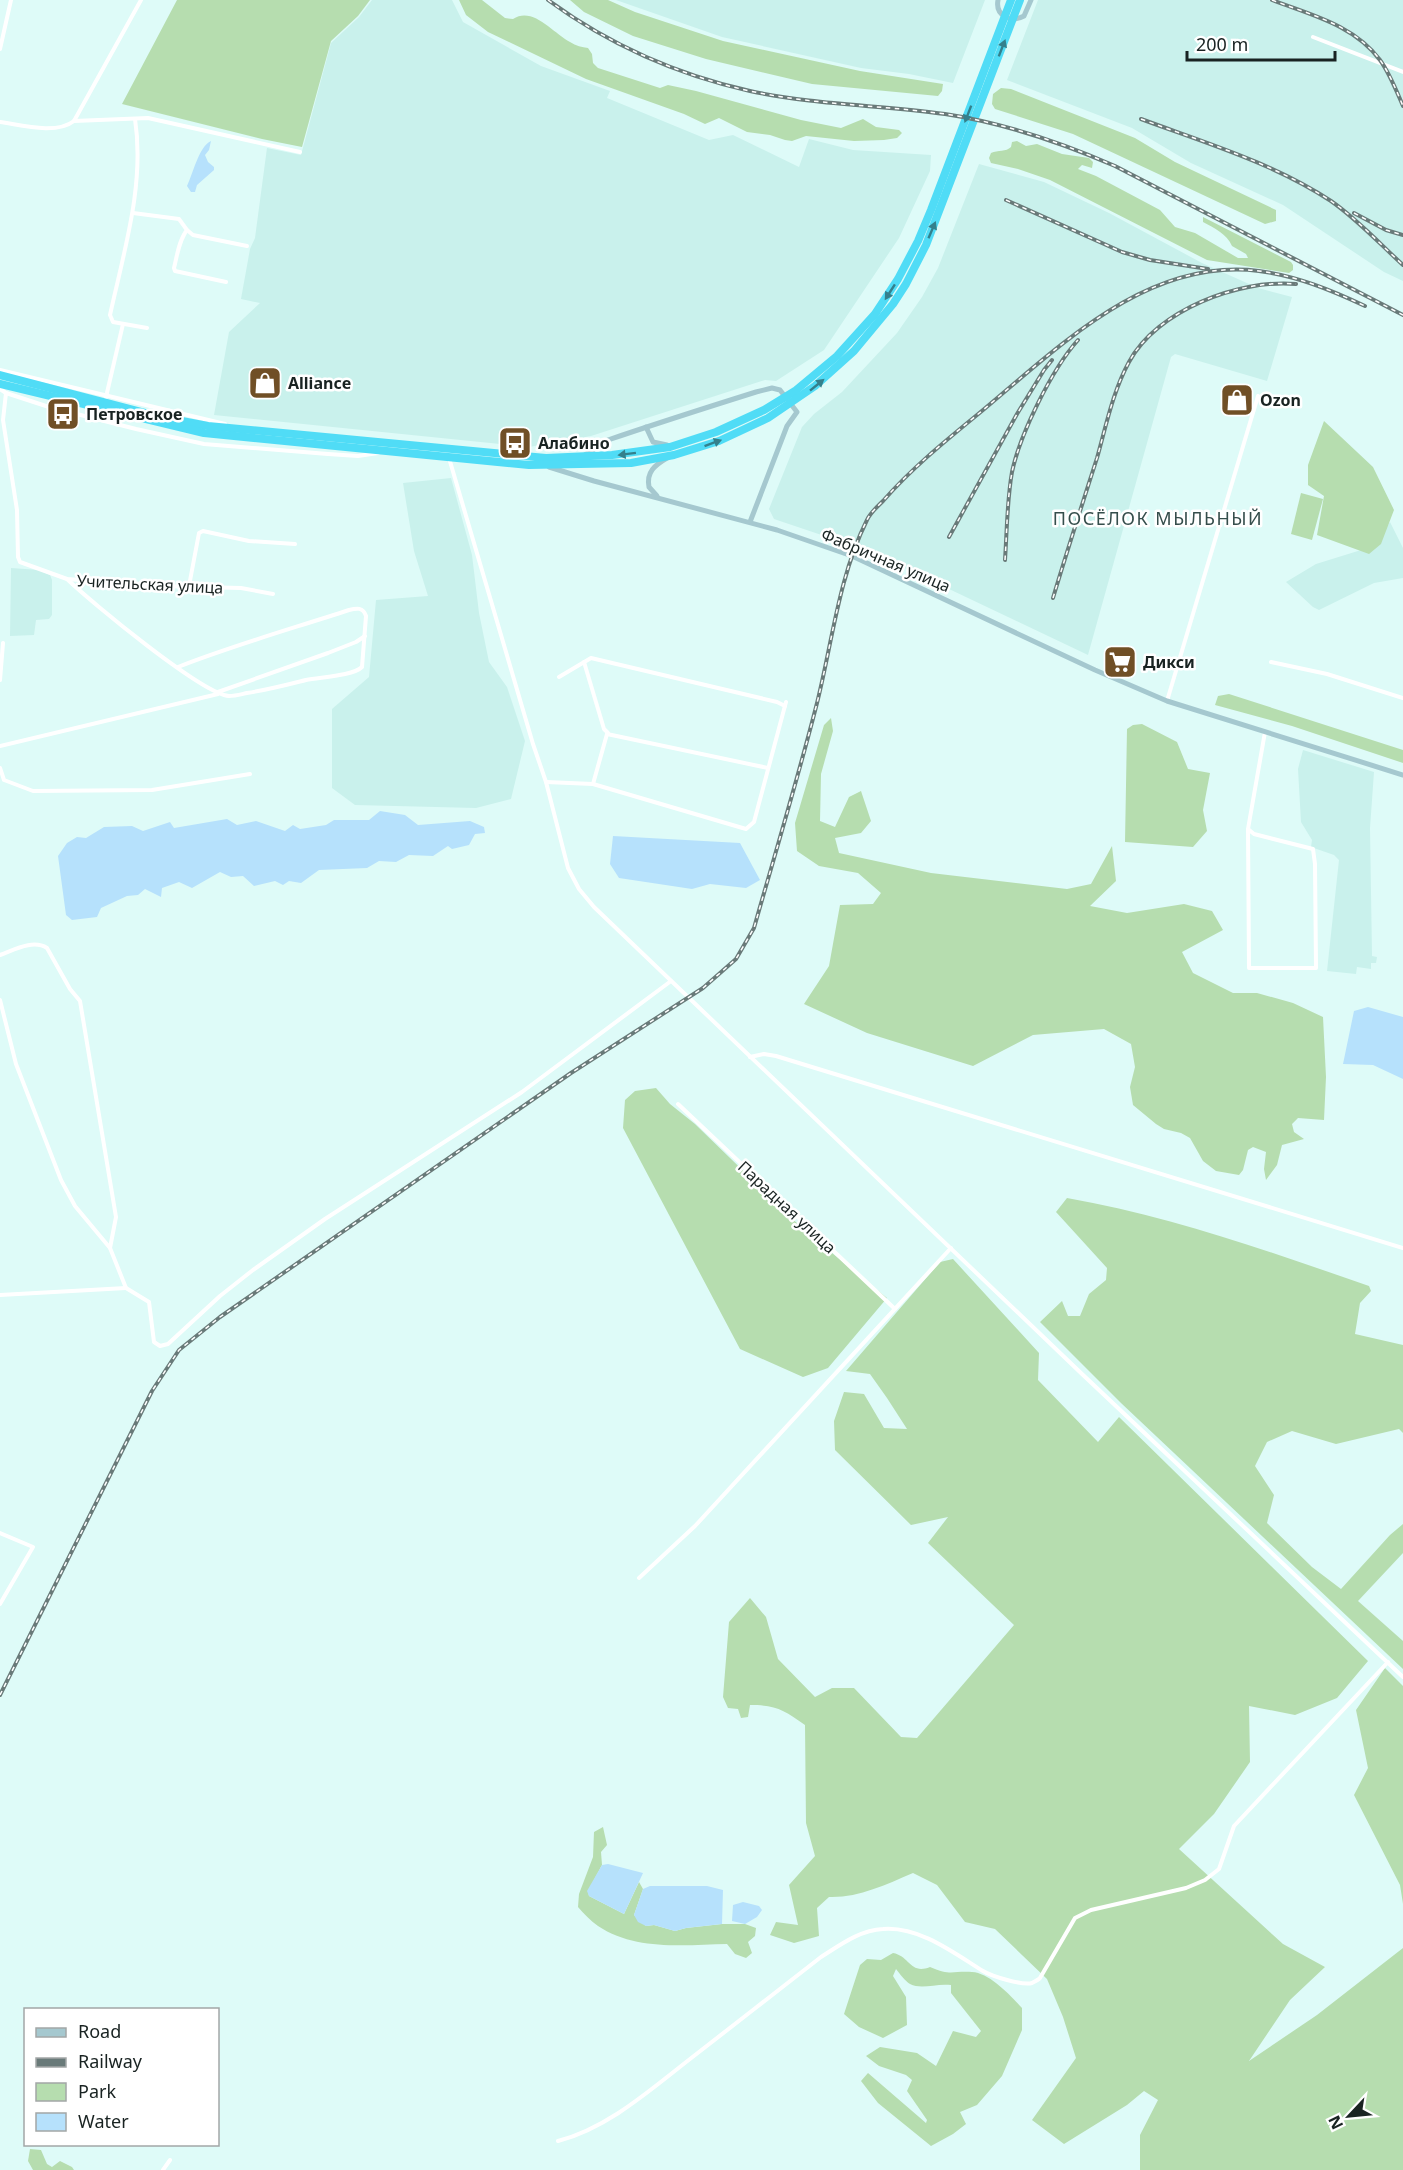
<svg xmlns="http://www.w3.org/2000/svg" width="1403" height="2170" viewBox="0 0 1403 2170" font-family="'Noto Sans',sans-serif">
  <rect width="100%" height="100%" fill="#defbf8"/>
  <g fill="#c9f1ec">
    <path d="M372,0H452L463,22L541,66L610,91L607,98L709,140L733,135L799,167L809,139L853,150L931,155L930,171L899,238L824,350L776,381L765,380L591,436L529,447L214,415L229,332L260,303L241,299L250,249L255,238L267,148L301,155L331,43L359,17Z"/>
    <path d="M616,0H985L953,83L909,74L861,68L722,37Z"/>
    <path d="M1038,0H1403V281L1384,272L1283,205L1191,163L1132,128L1007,80Z"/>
    <path d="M979,164L1044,182L1109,213L1202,263L1258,288L1292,297L1267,381L1175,354L1171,357L1088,655L869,551L774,519L769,509L802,427L814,414L842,392L897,333L922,297L938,268Z"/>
    <path d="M451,478L472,555L479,613L489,662L507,687L525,741L511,799L476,808L355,805L332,788V709L369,677L376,600L428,596L414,551L403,483Z"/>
    <path d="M1390,522L1403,548V578L1374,583L1319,610L1313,607L1286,582L1316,564L1374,546Z"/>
    <path d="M11,568L39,570L50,575L52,580V615L49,619L36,620L34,635L10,636Z"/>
    <path d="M1303,750L1374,772L1370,828L1372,956L1377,957L1376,963H1371V969L1357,967L1356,974L1327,971L1339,860L1334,855L1311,847L1312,840L1301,822L1298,769Z"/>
  </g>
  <g fill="#b6ddaf">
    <path d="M177,0H370L358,16L331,41L302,147L262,139L122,104Z"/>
    <path d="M459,0H482L505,18L513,19C533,6 553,33 570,42C576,46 582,47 588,48L592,54L593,63L598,68L660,88L668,85L696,91L801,120L841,128L863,119L876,127L899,130L902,133L897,138L884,140L854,141L806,136L792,141L785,140L770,135L747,132L719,118L705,124L684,114L586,79L488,32L466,15Z"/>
    <path d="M570,0H608L635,12L723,41L860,71L943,84L942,91L938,96L812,84L706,59L633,36L584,12Z"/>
    <path d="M1001,88L1011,89L1135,138L1175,162L1276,210V221L1265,224L1073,134L995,109L992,104L993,94Z"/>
    <path d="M1017,141L1026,146L1037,144L1062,154L1089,158L1093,162L1092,168L1082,165L1078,169L1096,176L1160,210L1175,227L1195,233L1238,258H1248L1246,254L1232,246C1227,234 1214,228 1203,222V217L1291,262L1293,265V270L1289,273L1207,260L1050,180L1018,169L991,163L989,158L991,153C998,150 1006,152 1011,147L1012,142Z"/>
    <path d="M1324,421L1373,467L1394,510L1381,544L1369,554L1317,535L1324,496L1308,485V465Z"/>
    <path d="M1301,493L1323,499L1312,540L1291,534Z"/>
    <path d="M1229,694L1403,750V763L1292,726L1215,705L1218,696Z"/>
    <path d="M831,718L833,731L821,774L820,821L835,827L849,797L861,791L871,821L861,833L835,838L839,853L931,873L1067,889L1091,884L1112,846L1116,881L1090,906L1127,913L1184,904L1212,911L1223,930L1182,952L1193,973L1233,993H1257L1293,1003L1323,1017L1326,1077L1324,1120L1298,1118L1292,1124L1294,1132L1304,1139L1282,1145L1277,1165L1266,1180L1264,1169L1266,1152L1253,1147L1248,1150L1243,1170L1239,1175L1216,1171L1203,1161L1190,1138L1181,1133L1164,1129L1156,1124L1133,1105L1130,1087L1135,1067L1131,1044L1104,1029L1033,1035L973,1066L867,1033L804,1004L829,966L840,905L873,904L881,893L858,873L819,866L797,851L795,823L824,725Z"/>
    <path d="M1142,724L1177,742L1188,769L1210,773L1203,810L1207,831L1193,847L1125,842L1127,729L1133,725Z"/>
    <path d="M656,1088L670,1104L695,1124L804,1230L887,1298L828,1368L803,1377L740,1349L623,1128L625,1100L635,1091Z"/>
    <path d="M1067,1198C1170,1216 1271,1252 1369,1286L1371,1291L1360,1303L1355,1334L1403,1345V1433L1399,1429L1336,1444L1292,1431L1267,1442L1255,1466L1274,1495L1267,1523L1312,1567L1341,1589L1390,1535L1403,1524V1553L1358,1601L1403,1641V1669L1121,1403L1040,1322L1062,1301L1068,1316H1080L1089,1294L1106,1280L1107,1268L1056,1212Z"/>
    <path d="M953,1259L1039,1353L1038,1380L1098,1442L1119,1417L1368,1661L1337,1698L1295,1715L1249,1706L1250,1762L1214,1814L1179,1849L1283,1944L1325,1967L1290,2000L1249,2061L1317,2015L1403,1948V2170H1140V2135L1158,2100L1144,2091L1127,2105L1064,2144L1032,2120L1076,2058L1063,2017L1047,1979L995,1929L965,1922L937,1885L913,1873C885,1885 858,1898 829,1897L817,1908L819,1936L794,1943L770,1935L776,1922L798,1925L789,1885L815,1856L806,1823L805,1725C784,1710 776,1705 750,1705L748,1717L741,1718L738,1709L728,1708L723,1697L729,1622L750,1598L766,1617L778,1659L815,1697L832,1688H854L901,1737L917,1738L1014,1625L928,1543L948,1517L911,1525L835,1450L834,1421L844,1392L864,1394L884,1428L907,1429L887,1398L870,1374L846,1371L940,1262Z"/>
    <path d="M1385,1668L1403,1686V1904L1400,1885L1354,1795L1368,1768L1356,1710Z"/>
    <path d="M603,1827L607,1845L601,1852L602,1865L588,1891L589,1896L624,1914L639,1882L643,1889L634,1915L646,1926L654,1925L675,1931L686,1928L722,1924H745L756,1928L755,1936L748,1942L752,1953L746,1958L735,1954L727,1944C685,1945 635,1951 598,1926C591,1921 584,1914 578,1907L579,1894L593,1857L594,1832Z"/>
    <path d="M893,1953C910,1956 910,1975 930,1967C951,1976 951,1971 972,1972C990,1973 1011,1996 1022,2008V2030L1002,2076L977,2105L960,2112L966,2124L953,2134L931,2146L878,2103L861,2081L868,2073L926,2123L927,2120L907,2091L912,2080L906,2075L879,2066L866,2056L880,2047L917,2053L936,2066L953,2031L976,2037L981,2031L951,1993V1985C936,1983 922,1990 910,1984C905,1981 900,1974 896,1969L893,1976L906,1997L907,2025L883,2038L859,2027L844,2014L860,1965L867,1959L881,1960Z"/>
    <path d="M30,2149L41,2150L47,2164L52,2167L60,2161L72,2167L74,2170H33L28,2161Z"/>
  </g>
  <g fill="#b6e1fc">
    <path d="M211,141L209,150L205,155L208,162L214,167V170L197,185L195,192H191L187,186C193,174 199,146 211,141Z"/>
    <path d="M380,811L405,815L418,825L470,821L484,827L485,833L475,834L469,845L452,849L448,846L433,856L409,855L396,862L379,861L367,868L319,870L301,883L289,881L283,885L275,881L254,886L243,876L231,877L220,872L192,888L179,882L162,888L161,897L145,889L138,895L127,896L101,908L97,917L72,920L66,915L58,856L67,843L77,837L86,838L104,827L132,826L143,831L170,822L174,828L227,819L237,825L256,821L285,831L293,825L300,829L326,825L334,820H369Z"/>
    <path d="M613,836L740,843L760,880L746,888L710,884L692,889L619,878L610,864Z"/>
    <path d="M1368,1007L1403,1017V1079L1373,1065L1343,1064L1354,1011Z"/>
    <path d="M608,1864L643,1873L624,1914L589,1896L587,1891L602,1865Z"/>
    <path d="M650,1886H707L723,1890L722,1924L686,1928L675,1931L654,1925L646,1926L638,1922L634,1915L643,1889Z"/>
    <path d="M743,1902L759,1906L762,1910L757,1917L745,1924L732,1921L733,1905Z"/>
  </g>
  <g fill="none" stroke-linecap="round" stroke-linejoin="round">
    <g stroke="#fff" stroke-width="4">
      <path d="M1313,37L1403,72"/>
      <path d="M0,49L11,0"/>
      <path d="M135,119C145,184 124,251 110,315L113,322L147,328"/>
      <path d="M74,121L148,118L300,152"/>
      <path d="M0,122C21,125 56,135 74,121L141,0"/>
      <path d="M133,213L179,219L187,230L193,235L247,246"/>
      <path d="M187,230C179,240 177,256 174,268L175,271L226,282"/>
      <path d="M0,370L225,424"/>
      <path d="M0,389L6,393L49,407L136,429L204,444L328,454L358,456L378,453"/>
      <path d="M6,393L3,420L17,510L18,557L20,562L67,579L160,586L241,588L273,594"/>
      <path d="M106,397L123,324"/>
      <path d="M449,458L533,744L546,782L568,868L579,889L594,907L1082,1374L1403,1677"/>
      <path d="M67,579C91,602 202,694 229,696C235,696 242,694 247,693C267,690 286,685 306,680C320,677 353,676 362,667L366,616C363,607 357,608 349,610C291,629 234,645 178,667"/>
      <path d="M189,586L199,533L203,531L249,541L295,544"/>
      <path d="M584,662L604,729L608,733"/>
      <path d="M1271,662L1327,674L1403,698"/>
      <path d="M559,677L591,658L777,702L785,706"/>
      <path d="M0,680L3,643"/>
      <path d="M218,692L328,653L356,642L365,636"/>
      <path d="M1167,701L1258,396"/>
      <path d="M0,746L218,694"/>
      <path d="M0,768L4,780L33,791L152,790L250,774"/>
      <path d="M546,782L593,784L746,829L754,822L786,702"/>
      <path d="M593,784L607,734L768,768"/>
      <path d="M1248,829L1254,834L1313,849L1315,864L1316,968H1249L1248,829L1265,732"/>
      <path d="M0,955C14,950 33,939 47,948L70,989L80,1001L116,1217L110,1248L126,1288L149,1302L154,1342L160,1346L168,1344L220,1296L253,1270L325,1219L522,1092L671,981"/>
      <path d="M0,1000L16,1064L61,1180L75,1206L110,1248"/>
      <path d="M750,1057L764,1054L776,1056L1403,1248"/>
      <path d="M678,1104L895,1309"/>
      <path d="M0,1295L126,1288"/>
      <path d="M0,1533L33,1547L0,1604"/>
      <path d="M639,1578L695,1526L951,1248"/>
      <path d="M558,2141C608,2128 650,2090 690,2059C734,2025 777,1991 821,1957C840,1945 860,1930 883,1929C919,1926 954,1953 983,1971C991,1976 1023,1986 1032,1983C1034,1982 1038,1980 1040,1978L1075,1918L1091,1910L1186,1888L1205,1880L1219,1869L1234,1826L1388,1662"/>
      <path d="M163,2170L170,2160"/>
    </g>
    <g stroke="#a5c8cf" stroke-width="5">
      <path d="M998,0C995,16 1011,23 1024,16L1031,0"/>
      <path d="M646,427L653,442L667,445"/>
      <path d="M586,454C594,451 598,444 605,441C655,424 705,408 756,392L772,388L780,390L797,412L787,426L750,522"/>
      <path d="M549,467L594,481L777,530L852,556L1095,670L1167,701L1403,775"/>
      <path d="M657,496L649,487C646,472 655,465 667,458"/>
    </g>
    <g stroke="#50dcf6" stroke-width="8">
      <path d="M0,375L161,417L208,426L546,458L612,455L670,447L716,432L764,410L795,391L837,356L875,314L898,279L918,241L931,210L1011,0"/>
      <path d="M0,384L204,433L529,465L631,463L674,455L719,441L768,418L815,386L854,351L893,304L906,284L926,245L1020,0"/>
    </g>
    <defs>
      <g id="rail">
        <path d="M548,0C608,44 678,75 750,91C814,105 880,105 945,114C1004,123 1060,142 1115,166L1403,315"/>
        <path d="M1272,0C1311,15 1354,25 1380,60C1390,74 1396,90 1403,106"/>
        <path d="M1141,119C1206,143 1273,163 1331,201C1357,219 1380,244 1403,265"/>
        <path d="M1006,200L1122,252L1150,260L1208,269"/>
        <path d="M1354,213L1386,230L1403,235"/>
        <path d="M949,537L1017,414L1044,370L1052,360"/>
        <path d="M1005,560C1007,530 1007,500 1012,472C1020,434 1052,369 1078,340"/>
        <path d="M1053,598C1067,551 1082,505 1097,458C1106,426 1113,391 1129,362C1157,310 1239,279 1296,284"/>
        <path d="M0,1695L152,1391L179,1350L220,1317L571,1073L703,988L736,959L754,928C775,854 797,781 816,707C832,645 838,578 867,520C870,513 877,507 883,501C911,469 944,442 977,415C1057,349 1146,257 1259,271C1297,276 1331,290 1365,306"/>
      </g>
    </defs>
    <use href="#rail" stroke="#697a79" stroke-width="4"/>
    <use href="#rail" stroke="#fff" stroke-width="1.5" stroke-dasharray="4.5" stroke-linecap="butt"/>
  </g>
  <defs><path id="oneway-solid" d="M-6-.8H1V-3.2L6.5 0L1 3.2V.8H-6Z" transform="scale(1.5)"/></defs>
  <g fill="#34808c">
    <use href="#oneway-solid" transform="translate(1002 48) rotate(-69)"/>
    <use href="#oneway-solid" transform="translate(968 114) rotate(111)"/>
    <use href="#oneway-solid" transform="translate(932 230) rotate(-67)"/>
    <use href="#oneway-solid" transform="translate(890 292) rotate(123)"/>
    <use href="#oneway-solid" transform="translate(817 385) rotate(-39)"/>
    <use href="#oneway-solid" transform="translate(713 443) rotate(-20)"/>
    <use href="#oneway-solid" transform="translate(627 454) rotate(173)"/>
  </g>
  <defs>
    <symbol id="shop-square" viewBox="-11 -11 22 22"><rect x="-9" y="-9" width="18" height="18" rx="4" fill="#704f26" stroke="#fff"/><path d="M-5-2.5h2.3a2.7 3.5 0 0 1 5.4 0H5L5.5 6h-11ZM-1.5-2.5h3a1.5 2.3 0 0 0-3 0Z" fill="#fff"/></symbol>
    <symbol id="bus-square" viewBox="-11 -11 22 22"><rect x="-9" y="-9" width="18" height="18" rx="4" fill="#704f26" stroke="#fff"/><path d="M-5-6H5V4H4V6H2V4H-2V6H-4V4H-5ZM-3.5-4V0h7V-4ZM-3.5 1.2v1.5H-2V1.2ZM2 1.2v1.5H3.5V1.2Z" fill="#fff"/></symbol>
    <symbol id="supermarket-square" viewBox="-11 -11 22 22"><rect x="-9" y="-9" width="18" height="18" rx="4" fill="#704f26" stroke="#fff"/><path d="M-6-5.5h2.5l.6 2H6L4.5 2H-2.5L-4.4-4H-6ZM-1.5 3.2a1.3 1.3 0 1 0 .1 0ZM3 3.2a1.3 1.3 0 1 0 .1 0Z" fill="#fff"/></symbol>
  </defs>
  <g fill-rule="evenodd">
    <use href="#shop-square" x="246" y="364" width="38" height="38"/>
    <use href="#shop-square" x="1218" y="381" width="38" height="38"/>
    <use href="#bus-square" x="44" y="395" width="38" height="38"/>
    <use href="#bus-square" x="496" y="424" width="38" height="38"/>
    <use href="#supermarket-square" x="1101" y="643" width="38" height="38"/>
  </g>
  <g text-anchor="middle" stroke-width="5" stroke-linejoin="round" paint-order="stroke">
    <g font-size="16" font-weight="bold" fill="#192322" stroke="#fff" text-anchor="start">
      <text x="288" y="389">Alliance</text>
      <text x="1260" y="406">Ozon</text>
      <text x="86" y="420">Петровское</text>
      <text x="538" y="449">Алабино</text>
      <text x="1143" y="668">Дикси</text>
    </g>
    <g font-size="16" fill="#192322" stroke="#fff">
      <text transform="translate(886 560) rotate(23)" y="6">Фабричная улица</text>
      <text transform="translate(150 584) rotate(3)" y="6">Учительская улица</text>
      <text transform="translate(787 1207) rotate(43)" y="6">Парадная улица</text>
    </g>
    <g font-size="18" letter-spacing="1.5" fill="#354e4c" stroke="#fff">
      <text x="1158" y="525">ПОСЁЛОК МЫЛЬНЫЙ</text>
    </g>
  </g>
  <rect x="24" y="2008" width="195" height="138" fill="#ffffff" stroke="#a3a7a7" stroke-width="1.5"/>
  <rect x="36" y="2028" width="30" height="9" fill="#a5c8cf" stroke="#a3a7a7" stroke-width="1.5"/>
  <text x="78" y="2038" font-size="18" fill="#192322">Road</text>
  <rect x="36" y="2058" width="30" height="9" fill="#697a79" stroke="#a3a7a7" stroke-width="1.5"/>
  <text x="78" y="2068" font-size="18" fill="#192322">Railway</text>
  <rect x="36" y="2083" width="30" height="18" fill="#b6ddaf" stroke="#a3a7a7" stroke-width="1.5"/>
  <text x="78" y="2098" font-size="18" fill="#192322">Park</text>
  <rect x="36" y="2113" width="30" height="18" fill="#b6e1fc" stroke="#a3a7a7" stroke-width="1.5"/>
  <text x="78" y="2128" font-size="18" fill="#192322">Water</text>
  <g transform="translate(1349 2116) rotate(244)" stroke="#ffffff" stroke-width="4.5" paint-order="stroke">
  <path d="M0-4.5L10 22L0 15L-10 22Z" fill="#192322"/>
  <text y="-9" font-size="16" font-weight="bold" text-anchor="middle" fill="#192322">N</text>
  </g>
  <path d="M1187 51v9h148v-9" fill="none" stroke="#192322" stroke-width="3"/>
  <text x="1196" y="51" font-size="18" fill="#192322" stroke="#ffffff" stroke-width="4.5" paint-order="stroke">200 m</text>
</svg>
